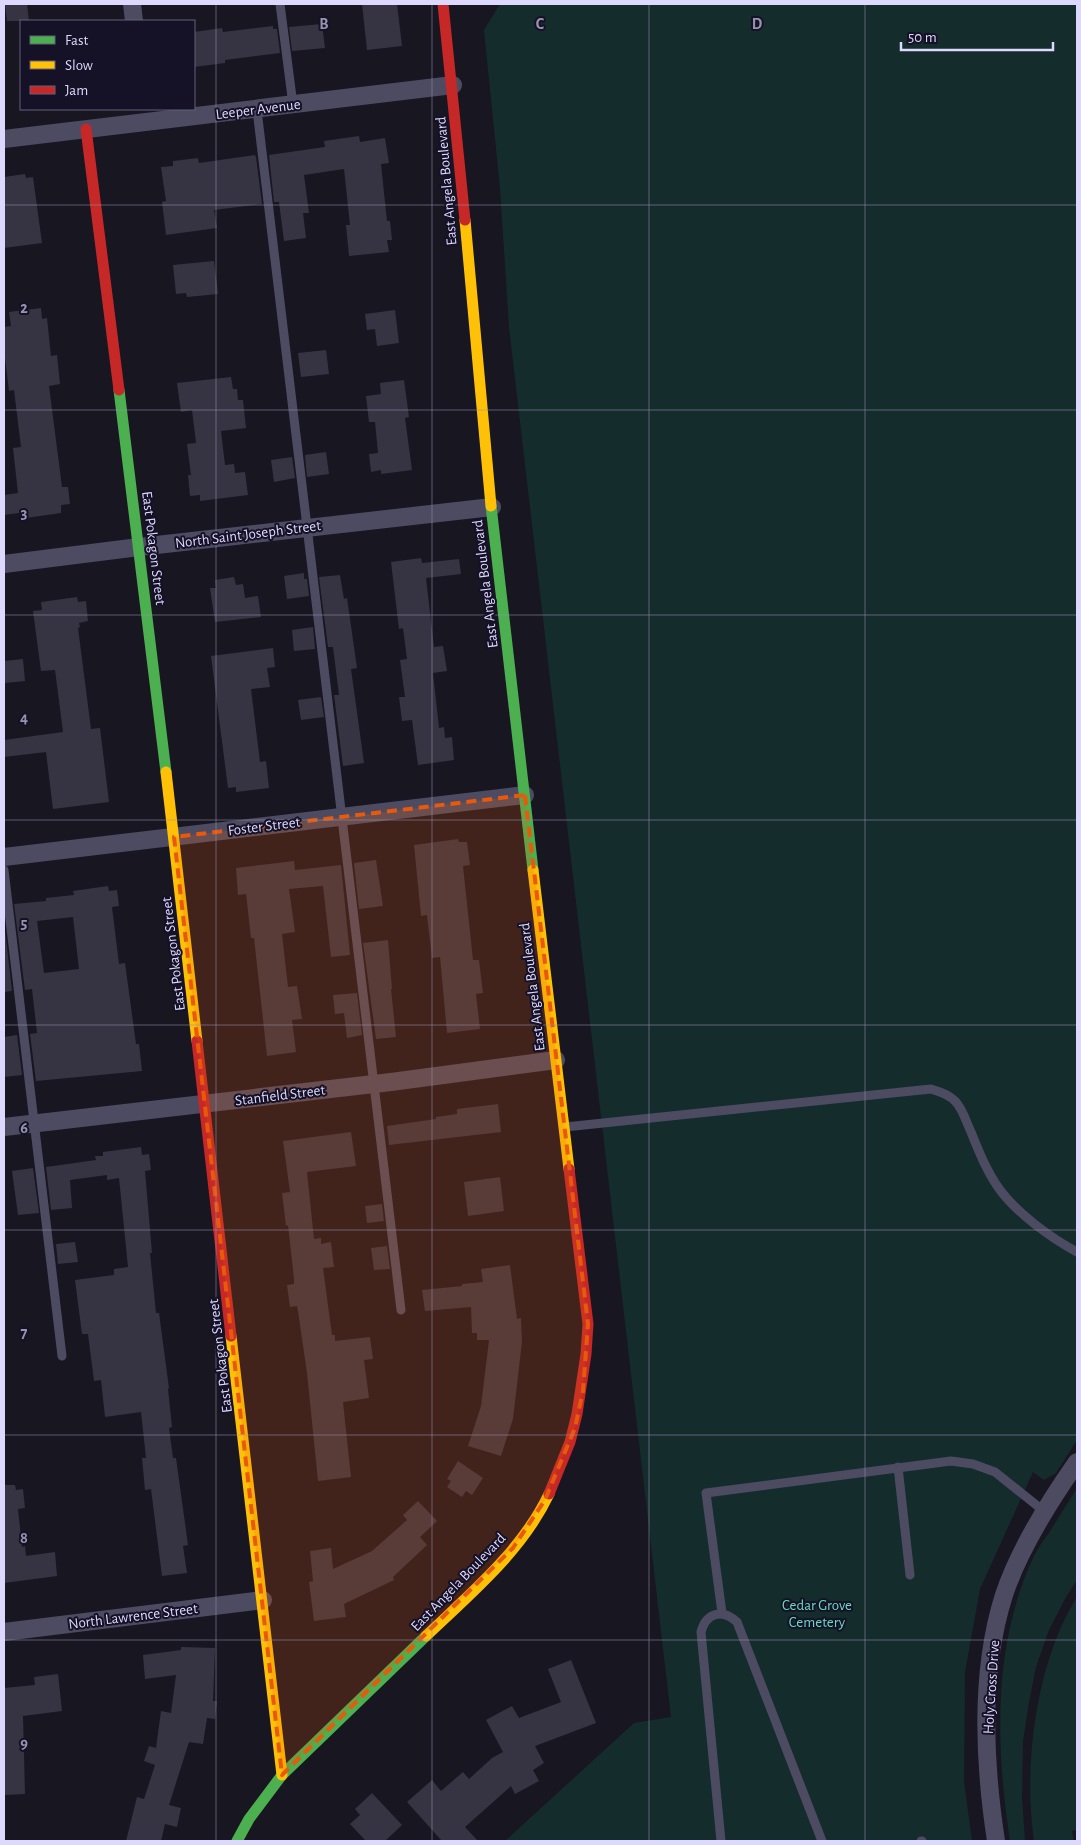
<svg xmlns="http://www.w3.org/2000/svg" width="1081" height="1845" viewBox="0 0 1081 1845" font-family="'Alegreya Sans',sans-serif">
  <rect width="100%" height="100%" fill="#181621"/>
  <g fill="#152c2d">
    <path d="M500,4H1077V1440L1056,1473L1044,1480L1033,1472L980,1589L965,1672L964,1781L972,1841H505L634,1723L671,1717L509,327L500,188L484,30Z"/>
    <path d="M1077,1488V1580L1066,1597L1049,1630L1036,1667L1029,1702L1023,1741L1022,1798L1025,1841H1010C996,1747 992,1647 1033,1558C1037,1549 1043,1541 1049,1533C1058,1518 1068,1503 1077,1488Z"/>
    <path d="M1077,1597V1830L1072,1831L1074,1841H1034C1023,1765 1036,1662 1077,1597Z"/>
  </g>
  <g fill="#363443" fill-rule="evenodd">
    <path d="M5,4H27L29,21H7Z"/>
    <path d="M362,4H397L402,46L367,50Z"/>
    <path d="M322,24L325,48L292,51L289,27Z"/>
    <path d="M273,26V29H277L280,53L225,60V63L194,67V32L222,28L223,32Z"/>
    <path d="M359,136L360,142L385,138L389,163L381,164L387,221H390L392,240H387L389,252L349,256L346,225H350L344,169L304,175L309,213H303L306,238L284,241L279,202H274L269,155L325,147L324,141Z"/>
    <path d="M255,155L256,157L262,204L214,210L217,228L166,235L162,202L166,201L161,167L173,166V161L198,158L199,163Z"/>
    <path d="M25,174L26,178L33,177L42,243L4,248V177Z"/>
    <path d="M214,261L218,294L187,297L186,293L176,294L173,265Z"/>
    <path d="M41,308L42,319L47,318L51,356L57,355L60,384L49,386L62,487H68L70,504L61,505V513L26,518V512L4,515V495L18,493L13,448L21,447L14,390L9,391L4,350V327L11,326L9,312Z"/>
    <path d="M395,310L399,343L377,346L375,329L367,330L365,314Z"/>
    <path d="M326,350L329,374L301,377L298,353Z"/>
    <path d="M231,377L233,389H237L238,400H243L246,428L221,431L225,465L234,464L235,473L245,472L248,495L200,501V495L190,496L188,475H191L187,444L196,443L192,410L181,412L177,383Z"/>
    <path d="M404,380L409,417L405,418L412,470L381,474V470L371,472L369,454L378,453L375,422H369L366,396L381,394L380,383Z"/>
    <path d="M326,452L329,474L307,477L305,455Z"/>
    <path d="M292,457L295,478L274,482L271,460Z"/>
    <path d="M421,558L422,563L459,559L461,574L426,578L434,647L443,646L447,671L433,673L439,728L444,727L445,738L452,737L454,760L418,765L412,720L402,721L399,697H405L400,660L407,659L403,628L399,629L391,562Z"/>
    <path d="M304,573V579H307L309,596L287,599L284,576Z"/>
    <path d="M340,575L344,599L347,598L357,668L351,669L364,763L343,766L334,695H339L333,647H328L319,577Z"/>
    <path d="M234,577L236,585L243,584L245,598L258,596L261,617L215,622L210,588H216L215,580Z"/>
    <path d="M77,597L78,602L86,601L88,621L79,623L80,627L78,628L91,729L100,728L109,802L53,809L46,752L4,757V740L63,732L55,670L41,671L33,611L42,610L41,602Z"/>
    <path d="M313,627L315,649L294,651L292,630Z"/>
    <path d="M273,648L275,667L267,668L270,687L251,689L260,762L266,761L269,788L236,792V787L228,788L211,656Z"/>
    <path d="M23,659L25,681L5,683L4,661Z"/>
    <path d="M321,697L324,717L301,720L298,700Z"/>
    <path d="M458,839L459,842H467L470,865L463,866L473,960H479L483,993L476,994L480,1029L447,1033L440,957L432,958L427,915L421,916L414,845Z"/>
    <path d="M376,860L383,906L359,909L354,863Z"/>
    <path d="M294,861L295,870L341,865L350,955L331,957L323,886L289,889L295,932L282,934L288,987L297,986L302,1019L292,1020L296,1052L267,1056L254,938H251L246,894L238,895L236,868Z"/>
    <path d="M108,886L109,891L117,890L119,906L112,907L119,964L125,963L136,1044H139L142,1071L36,1081L30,1034L37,1033L32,989L25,990L14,904L46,901V898L74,895L73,891ZM73,917L79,969L44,973L37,921Z"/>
    <path d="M4,921L12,991L4,992Z"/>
    <path d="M388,940L392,989H391L396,1037L376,1039L363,943Z"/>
    <path d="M357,993L362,1035L347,1038L344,1013L335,1014L333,995Z"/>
    <path d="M17,1035L22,1075L4,1077V1037Z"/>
    <path d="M498,1104L501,1132L389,1145L387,1126L436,1119V1117L457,1114V1109Z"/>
    <path d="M351,1132L356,1166L307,1172L314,1239L321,1238V1244L331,1242L334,1267L323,1268L332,1335H335V1341L370,1337L373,1359L364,1360L369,1398L343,1402L351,1477L318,1481L307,1373L298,1311L297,1306L290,1307L287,1285L294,1284V1279L288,1225L286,1226L282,1193L290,1192L283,1141Z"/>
    <path d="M141,1147L142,1155L149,1154L151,1170L145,1171L152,1253H150L156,1313H159L169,1388L168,1389L172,1427L169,1428L173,1458H176L188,1545L183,1546L187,1573L162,1576L151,1489L145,1490L142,1458H146L141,1412L105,1417L101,1380L94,1381L88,1334H82L75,1280L114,1275V1269L128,1267L119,1178L107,1180V1175L70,1180L72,1208L51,1210L46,1167L96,1160L95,1156H103V1152Z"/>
    <path d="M33,1168L39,1213L18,1215L12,1171Z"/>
    <path d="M500,1177L504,1211L468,1216L464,1182Z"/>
    <path d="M382,1204L384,1221L367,1223L365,1206Z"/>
    <path d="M75,1242L78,1262L58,1264L56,1244Z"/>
    <path d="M387,1246L390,1269L374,1270L371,1248Z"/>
    <path d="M510,1265L517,1319L521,1318L522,1342L513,1419L501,1456L468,1446L481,1406L489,1340H477V1333H472L471,1307L425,1311L422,1290L462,1286V1284L483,1282L481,1269Z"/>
    <path d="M458,1461L483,1478L472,1495L466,1491L462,1497L447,1487L451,1481L447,1479Z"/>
    <path d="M4,1485H15L16,1490L23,1489L25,1508L18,1509L22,1547L25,1546L26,1556L55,1552L57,1576L4,1583Z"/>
    <path d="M418,1501L437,1521L420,1537L427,1545L393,1577L394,1580L344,1604L346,1617L314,1621L309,1582L313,1581L310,1551L331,1548L333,1569L372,1551L407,1520L403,1515Z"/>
    <path d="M181,1647L215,1648L213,1701H217L215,1719L207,1718L203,1744L189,1742L169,1805L181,1808L177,1827L165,1824L161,1841H126L137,1797L144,1799L155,1765L144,1761L149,1746L156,1748L161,1711L171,1713L176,1675L145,1679L143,1655L181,1650Z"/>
    <path d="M571,1660L596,1723L535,1746L544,1763L533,1770L539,1781L515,1794L511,1786L465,1827L478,1841H442L407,1802L432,1780L441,1791L463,1772L469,1779L492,1758L503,1752L486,1720L512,1706L519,1718L561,1702L548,1669Z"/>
    <path d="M58,1674L62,1711L23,1716L25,1794L4,1795V1688L35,1685L34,1677Z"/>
    <path d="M372,1793L402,1825L385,1841H366L350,1824L360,1815L355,1809Z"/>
  </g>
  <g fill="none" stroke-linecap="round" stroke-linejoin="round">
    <g stroke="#4d4b61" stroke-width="9">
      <path d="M280,4L293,105"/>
      <path d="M257,110L401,1310"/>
      <path d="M4,870L62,1356"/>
      <path d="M565,1127L931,1089C940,1092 948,1094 955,1101C963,1109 966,1122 971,1132C979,1152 987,1172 1000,1190C1018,1214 1051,1238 1077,1252"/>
      <path d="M898,1467L910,1575"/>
      <path d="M722,1613L706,1493L951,1461L973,1464L995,1472L1045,1512"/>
      <path d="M721,1841L701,1632C706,1613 722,1608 737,1622L822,1841"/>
      <path d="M921,1841H922"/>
    </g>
    <g stroke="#4d4b61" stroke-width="18">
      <path d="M132,4L134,21"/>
      <path d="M4,139L453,85"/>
      <path d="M4,564L139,547L492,507"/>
      <path d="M4,857L525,795"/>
      <path d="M4,1127L391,1082L556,1060"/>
      <path d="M4,1632L263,1600"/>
      <path d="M996,1841C984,1762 979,1673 1004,1595C1019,1549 1049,1502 1077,1462"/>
    </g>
    <g stroke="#4caf50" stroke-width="11">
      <path d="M119,390L166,772"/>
      <path d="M491,506L533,870"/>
      <path d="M237,1841L249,1819L282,1775L426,1636"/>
    </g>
    <g stroke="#ffc107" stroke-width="11">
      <path d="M465,220L491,506"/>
      <path d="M166,772L197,1041"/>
      <path d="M533,870L569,1169"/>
      <path d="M231,1336L282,1775"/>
      <path d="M426,1636C471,1593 522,1551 549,1494"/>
    </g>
    <g stroke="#c62828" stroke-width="11">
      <path d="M443,4L465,220"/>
      <path d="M86,129L119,390"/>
      <path d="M197,1041L231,1336"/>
      <path d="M549,1494L570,1442L577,1414L586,1354L588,1324L569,1169"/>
    </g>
  </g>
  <path fill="#e8590c" fill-opacity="0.2" stroke="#e8590c" stroke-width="4" stroke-dasharray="10 6" stroke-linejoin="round" d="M525,795L588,1324L583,1391L575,1428L545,1500L513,1548L282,1775L174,837Z"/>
  <path fill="none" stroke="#9894b0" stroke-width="1" stroke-opacity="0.55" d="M216,4V1841M432,4V1841M649,4V1841M865,4V1841M4,205H1077M4,410H1077M4,615H1077M4,820H1077M4,1025H1077M4,1230H1077M4,1435H1077M4,1640H1077"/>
  <g text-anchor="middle" stroke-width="4" stroke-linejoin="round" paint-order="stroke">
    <g font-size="15" fill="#ddd8fd" stroke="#151126">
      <text transform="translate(258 109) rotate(-7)" y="5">Leeper Avenue</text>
      <text transform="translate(446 181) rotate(-95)" y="5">East Angela Boulevard</text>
      <text transform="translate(248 534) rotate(-7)" y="5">North Saint Joseph Street</text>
      <text transform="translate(154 548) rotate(83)" y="5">East Pokagon Street</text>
      <text transform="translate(485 584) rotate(-97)" y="5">East Angela Boulevard</text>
      <text transform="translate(264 826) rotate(-7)" y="5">Foster Street</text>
      <text transform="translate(173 954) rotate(-97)" y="5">East Pokagon Street</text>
      <text transform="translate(532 987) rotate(-97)" y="5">East Angela Boulevard</text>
      <text transform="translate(280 1095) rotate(-7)" y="5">Stanfield Street</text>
      <text transform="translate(220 1356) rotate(-97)" y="5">East Pokagon Street</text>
      <text transform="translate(458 1582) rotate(-46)" y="5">East Angela Boulevard</text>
      <text transform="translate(133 1616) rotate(-7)" y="5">North Lawrence Street</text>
      <text transform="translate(991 1687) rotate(-86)" y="5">Holy Cross Drive</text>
    </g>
    <g font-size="15" fill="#67dabf" stroke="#151126">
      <text x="817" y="1610">Cedar Grove<tspan x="817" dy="17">Cemetery</tspan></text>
    </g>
  </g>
  <g font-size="16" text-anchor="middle" font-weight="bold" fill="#9894b0" stroke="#151126" stroke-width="4" stroke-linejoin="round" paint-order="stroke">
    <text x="324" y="29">B</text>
    <text x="540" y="29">C</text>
    <text x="757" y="29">D</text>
    <text x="24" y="313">2</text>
    <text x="24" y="518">3</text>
    <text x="24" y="723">4</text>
    <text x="24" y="928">5</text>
    <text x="24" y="1133">6</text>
    <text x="24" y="1338">7</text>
    <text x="24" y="1543">8</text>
    <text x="24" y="1748">9</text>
  </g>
  <rect width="1081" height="1845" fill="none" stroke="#ddd8fd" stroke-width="10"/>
  <rect x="20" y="20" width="175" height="90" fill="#151126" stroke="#65617c"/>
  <rect x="30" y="36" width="25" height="8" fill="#4caf50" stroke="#65617c"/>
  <text x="65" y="45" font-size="15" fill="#ddd8fd">Fast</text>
  <rect x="30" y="61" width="25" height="8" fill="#ffc107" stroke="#65617c"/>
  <text x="65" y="70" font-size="15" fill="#ddd8fd">Slow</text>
  <rect x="30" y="86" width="25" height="8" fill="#c62828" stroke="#65617c"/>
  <text x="65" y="95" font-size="15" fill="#ddd8fd">Jam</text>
  <path d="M901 42v8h152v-8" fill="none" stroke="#ddd8fd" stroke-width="2.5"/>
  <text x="908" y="42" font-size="15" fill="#ddd8fd" stroke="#151126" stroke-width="4" paint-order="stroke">50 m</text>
</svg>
